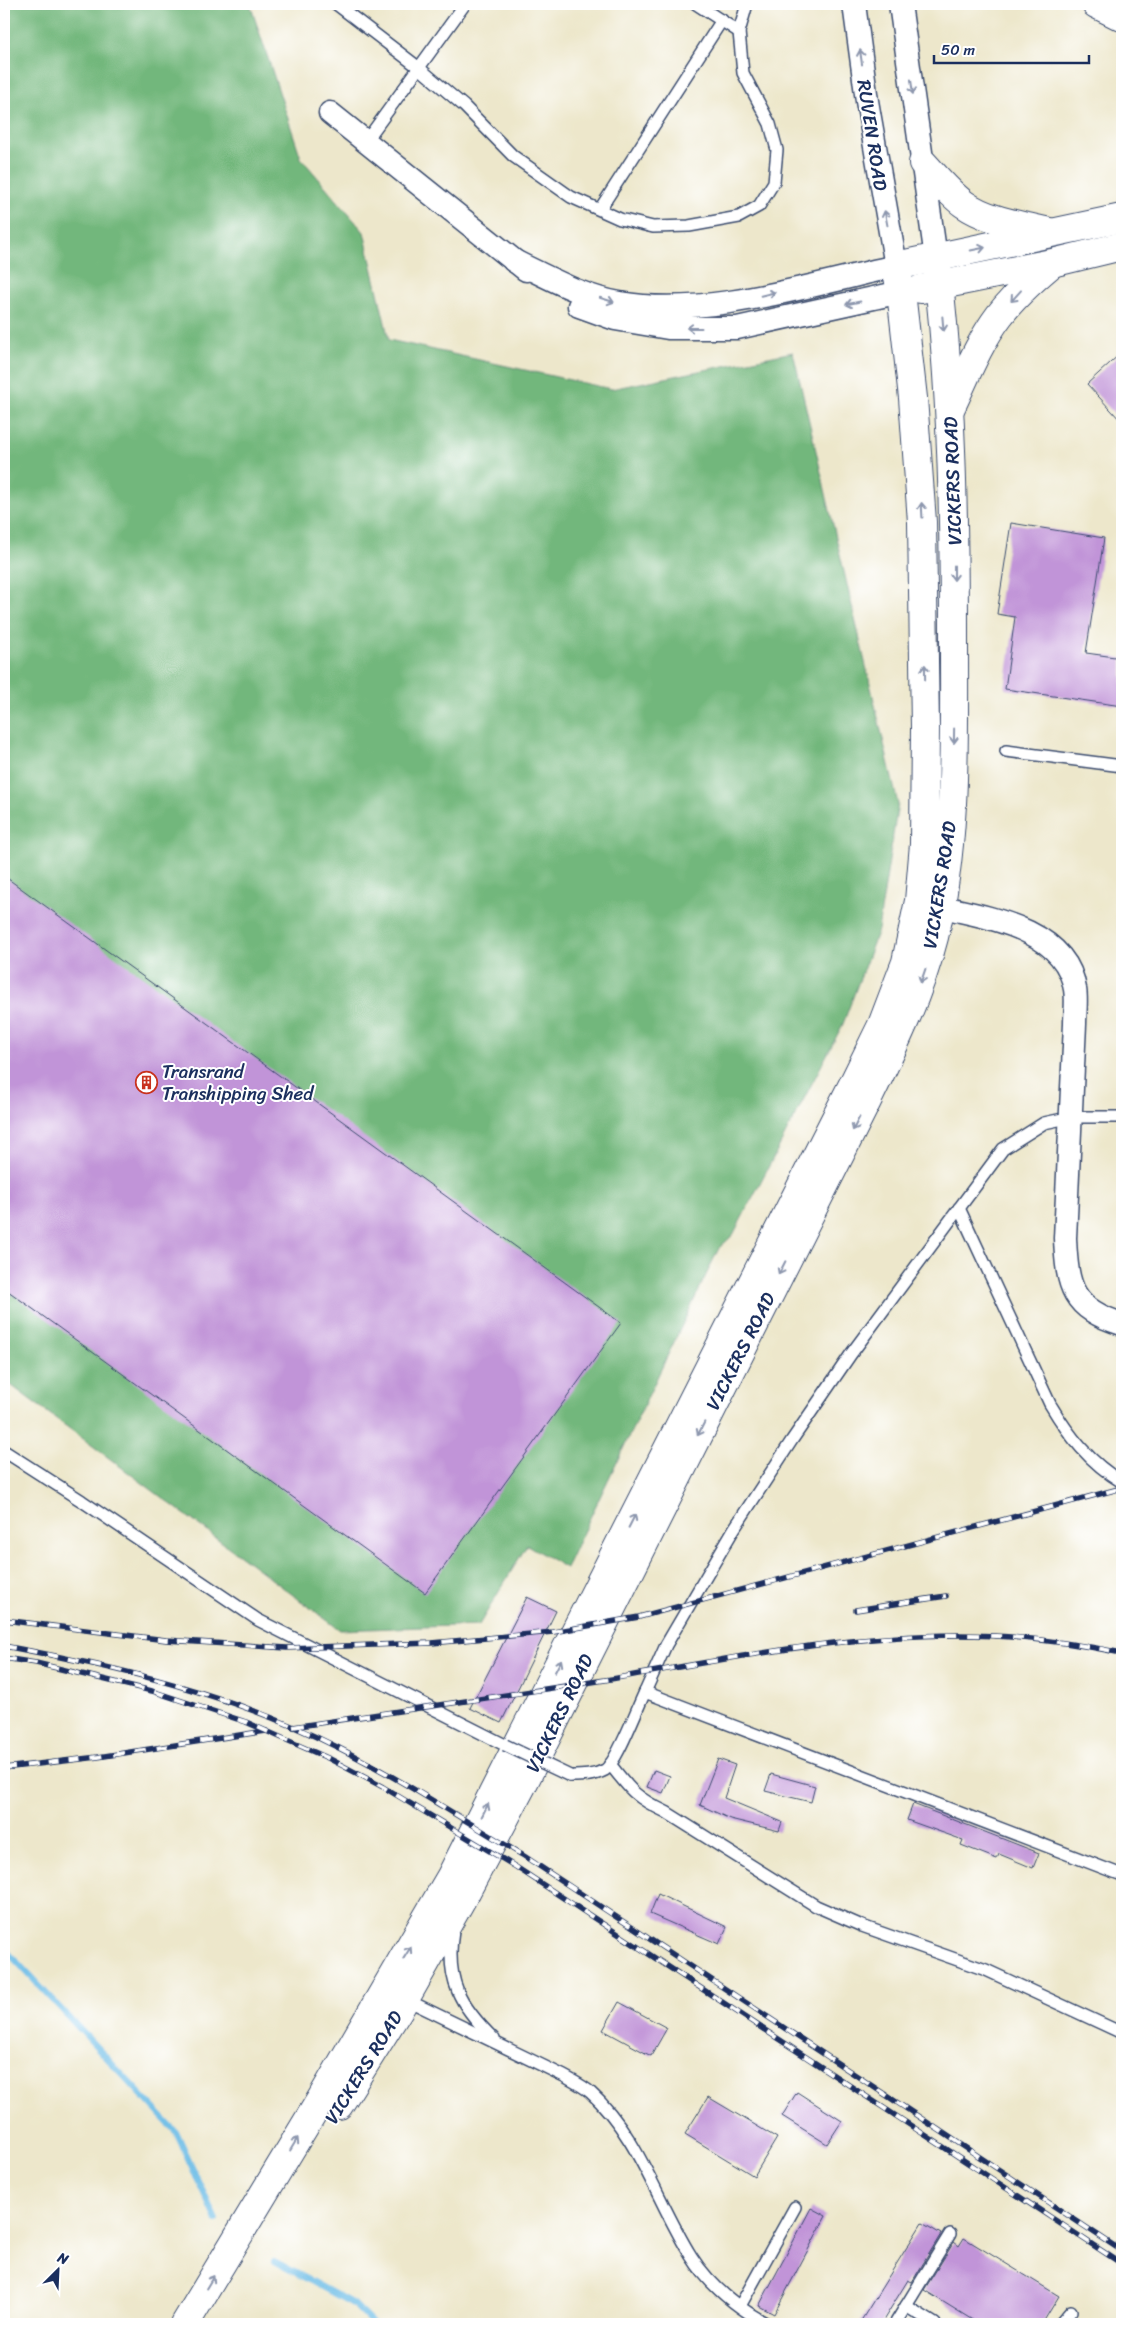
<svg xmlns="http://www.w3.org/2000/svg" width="1126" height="2328" viewBox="0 0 1126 2328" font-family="Sriracha,sans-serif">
  <rect width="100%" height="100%" fill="#fff"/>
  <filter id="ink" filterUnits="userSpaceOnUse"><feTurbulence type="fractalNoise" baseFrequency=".02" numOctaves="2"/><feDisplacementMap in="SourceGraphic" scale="10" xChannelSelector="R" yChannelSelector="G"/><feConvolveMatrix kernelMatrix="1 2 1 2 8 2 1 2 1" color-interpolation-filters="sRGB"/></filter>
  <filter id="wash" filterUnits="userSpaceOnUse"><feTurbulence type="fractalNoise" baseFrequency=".0096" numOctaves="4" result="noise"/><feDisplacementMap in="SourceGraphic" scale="20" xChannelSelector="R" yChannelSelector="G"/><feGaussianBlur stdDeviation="1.12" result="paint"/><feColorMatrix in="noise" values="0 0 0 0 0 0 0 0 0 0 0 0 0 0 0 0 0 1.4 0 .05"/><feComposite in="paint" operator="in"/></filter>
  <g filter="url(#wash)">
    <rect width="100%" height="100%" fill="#ede7cb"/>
    <path fill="#72b77b" stroke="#46736c" d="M4,4H250L301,158L364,232L389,340L611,389L793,352L898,804L878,930L843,1024L733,1235L719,1248L566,1568L527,1545L479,1625L340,1630L4,1380Z"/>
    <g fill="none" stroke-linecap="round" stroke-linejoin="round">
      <g stroke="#6abce6" stroke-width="6">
        <path d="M4,1948L176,2132L216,2220"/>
        <path d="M274,2261L353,2304L373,2324"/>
      </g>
    </g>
    <g id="blocks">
      <g fill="#c194d8">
        <path d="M1122,352V422L1087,384Z"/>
        <path d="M1011,523L1104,538L1086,653L1122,658V706L1005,689L1015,617L997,614Z"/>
        <path d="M4,876L621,1323L425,1593L4,1288Z"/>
        <path d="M527,1597L556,1611L501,1723L470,1708Z"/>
        <path d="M718,1759L735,1765L724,1798L782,1822L779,1831L730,1819L700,1805Z"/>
        <path d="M654,1770L670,1776L663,1793L647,1787Z"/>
        <path d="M771,1774L815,1786L811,1802L765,1791Z"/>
        <path d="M913,1804L1039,1853L1033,1868L999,1854L997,1859L961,1845L963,1840L907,1820Z"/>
        <path d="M658,1894L727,1927L719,1944L650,1914Z"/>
        <path d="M619,2002L667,2028L651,2056L603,2030Z"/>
        <path d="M797,2092L842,2121L827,2144L782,2116Z"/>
        <path d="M708,2097L777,2138L754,2176L685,2134Z"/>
        <path d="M811,2208L826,2216L774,2314L759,2306Z"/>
        <path d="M922,2223L941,2234L912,2282L908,2280L881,2324H859Z"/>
        <path d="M964,2238L1059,2296L1042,2324H979L924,2290L954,2242L959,2246Z"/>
      </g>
    </g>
  </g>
  <g filter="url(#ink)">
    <use href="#blocks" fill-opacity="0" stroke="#3a4b6e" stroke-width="1"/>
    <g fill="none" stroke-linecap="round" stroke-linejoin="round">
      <defs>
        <g id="lane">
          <path d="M336,4L418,67L464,106L513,156L571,197L620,219L653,227L689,226L739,217L759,206L774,182L777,150L770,124L743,73L739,32L747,4"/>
          <path d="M696,4L739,32"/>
          <path d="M366,141L465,4"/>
          <path d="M600,209L722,20"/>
          <path d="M1006,751L1122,766"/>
          <path d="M959,1208L1050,1404C1069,1436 1090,1463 1122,1482"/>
          <path d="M4,1451L82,1501L258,1620L505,1745"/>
          <path d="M645,1692L666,1645L734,1529L792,1440L851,1354L1003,1149L1044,1123L1072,1117H1122"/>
          <path d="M610,1764C630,1790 636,1798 666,1812L816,1906L862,1926L986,1970L1122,2033"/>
          <path d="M570,1776C582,1776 594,1776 605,1770C617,1762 637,1708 645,1692L1122,1875"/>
          <path d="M453,1931C445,1980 460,2006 494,2039"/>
          <path d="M405,1999L564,2076C573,2081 583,2086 590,2092C639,2136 657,2202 691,2256C709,2285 738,2308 767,2324"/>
          <path d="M740,2306L795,2207"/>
          <path d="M906,2306L935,2324"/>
          <path d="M895,2324L950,2234"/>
          <path d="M1060,2324L1071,2311"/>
        </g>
        <g id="street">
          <path d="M900,4L936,258"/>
          <path d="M330,113L526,270"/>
          <path d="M514,261C548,277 582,297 620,303C708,318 809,285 896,266L867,101L854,4"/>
          <path d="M579,306L615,319L668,328H737L901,292"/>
          <path d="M925,903C976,916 1065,924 1075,989C1077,1000 1075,1013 1075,1024L1065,1238C1067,1287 1072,1309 1122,1324"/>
        </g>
        <g id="secondary">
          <path d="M923,163C936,177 949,193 964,204C988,221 1022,225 1049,232"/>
          <path d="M921,289L1052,263L1122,246"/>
          <path d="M950,409C965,378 978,344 999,316C1014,296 1032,280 1051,264"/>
          <path d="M339,2105L401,2006L467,1890L523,1784L865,1105C892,1050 919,996 934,937C957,842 954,741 954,643C954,514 952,386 936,258"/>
          <path d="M185,2324L321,2099L451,1876L852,1086L882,1025L906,962L919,901L924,844L925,729L922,522L913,398L901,292L896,266L1122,218"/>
        </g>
        <path id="highway" d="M1096,4L1122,17"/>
      </defs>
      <use href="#lane" stroke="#3a4b6e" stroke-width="14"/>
      <use href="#street" stroke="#3a4b6e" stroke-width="25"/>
      <use href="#secondary" stroke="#3a4b6e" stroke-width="30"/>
      <use href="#highway" stroke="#3a4b6e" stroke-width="30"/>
      <use href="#lane" stroke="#fff" stroke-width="11"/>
      <use href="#street" stroke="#fff" stroke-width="22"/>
      <use href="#secondary" stroke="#fff" stroke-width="28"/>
      <use href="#highway" stroke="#fff" stroke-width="28"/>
      <defs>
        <g id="rail">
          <path d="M856,1610L946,1596"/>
          <path d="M4,1620L166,1640L287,1648L432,1643L553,1632L639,1617L1122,1488"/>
          <path d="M4,1646C118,1667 232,1694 337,1747C401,1779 462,1819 524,1856L1122,2251"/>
          <path d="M4,1658L36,1663L152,1691L246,1722L330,1759L383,1787L516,1867L1122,2264"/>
          <path d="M293,1727C397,1711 501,1696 605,1680C723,1660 839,1635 959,1635C1014,1635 1069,1642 1122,1653"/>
          <path d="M4,1768L98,1757L266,1731"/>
        </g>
      </defs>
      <use href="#rail" stroke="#1b2f5e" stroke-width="5.5"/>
      <use href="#rail" stroke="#fff" stroke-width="4" stroke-dasharray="11" stroke-linecap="butt"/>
      <defs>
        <path id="lane-bridge" d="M505,1745L570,1776"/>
      </defs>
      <use href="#lane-bridge" stroke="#3a4b6e" stroke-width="14" stroke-linecap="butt"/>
      <use href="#lane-bridge" stroke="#fff" stroke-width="11"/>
    </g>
    <defs><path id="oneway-shaft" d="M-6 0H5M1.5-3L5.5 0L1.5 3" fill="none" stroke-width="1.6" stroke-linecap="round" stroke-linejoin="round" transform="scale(1.25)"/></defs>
    <g stroke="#8d97ae">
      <use href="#oneway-shaft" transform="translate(861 57) rotate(-98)"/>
      <use href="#oneway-shaft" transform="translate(912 87) rotate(82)"/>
      <use href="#oneway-shaft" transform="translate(886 218) rotate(-101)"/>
      <use href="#oneway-shaft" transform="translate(978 249) rotate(-11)"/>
      <use href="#oneway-shaft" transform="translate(768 294) rotate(-13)"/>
      <use href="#oneway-shaft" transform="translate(1016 296) rotate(132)"/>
      <use href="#oneway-shaft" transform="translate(607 300) rotate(17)"/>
      <use href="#oneway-shaft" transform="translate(853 303) rotate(168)"/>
      <use href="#oneway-shaft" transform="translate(943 324) rotate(85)"/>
      <use href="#oneway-shaft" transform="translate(694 328) rotate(-180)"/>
      <use href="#oneway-shaft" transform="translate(922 510) rotate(-93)"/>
      <use href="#oneway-shaft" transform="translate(954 573) rotate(90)"/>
      <use href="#oneway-shaft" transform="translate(925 672) rotate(-91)"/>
      <use href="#oneway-shaft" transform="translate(954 736) rotate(91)"/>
      <use href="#oneway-shaft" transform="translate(923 976) rotate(109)"/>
      <use href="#oneway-shaft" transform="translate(856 1124) rotate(117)"/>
      <use href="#oneway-shaft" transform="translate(782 1268) rotate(117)"/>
      <use href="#oneway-shaft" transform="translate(701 1429) rotate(117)"/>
      <use href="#oneway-shaft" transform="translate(632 1521) rotate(-63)"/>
      <use href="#oneway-shaft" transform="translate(558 1666) rotate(-63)"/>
      <use href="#oneway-shaft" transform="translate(485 1810) rotate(-63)"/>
      <use href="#oneway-shaft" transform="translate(407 1953) rotate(-58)"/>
      <use href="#oneway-shaft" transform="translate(294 2144) rotate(-59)"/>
      <use href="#oneway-shaft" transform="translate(210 2282) rotate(-59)"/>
    </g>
  </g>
  <defs>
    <symbol id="building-ring" viewBox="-11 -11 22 22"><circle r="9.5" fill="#fff" stroke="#c8321e" stroke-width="1.5"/><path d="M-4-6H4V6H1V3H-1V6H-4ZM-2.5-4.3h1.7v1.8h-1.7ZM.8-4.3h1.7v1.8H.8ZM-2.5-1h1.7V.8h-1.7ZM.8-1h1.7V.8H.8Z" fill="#c8321e"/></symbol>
  </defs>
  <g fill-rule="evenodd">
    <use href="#building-ring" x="134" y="1070" width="25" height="25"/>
  </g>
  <g text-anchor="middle" stroke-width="4" stroke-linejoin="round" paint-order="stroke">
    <g font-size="19" fill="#1b2f5e" stroke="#fff">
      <text transform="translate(873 135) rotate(81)" y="7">RUVEN ROAD</text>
      <text transform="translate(952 481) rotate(-92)" y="7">VICKERS ROAD</text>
      <text transform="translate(939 885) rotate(-81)" y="7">VICKERS ROAD</text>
      <text transform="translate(740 1351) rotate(-63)" y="7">VICKERS ROAD</text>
      <text transform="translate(559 1713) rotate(-64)" y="7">VICKERS ROAD</text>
      <text transform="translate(363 2067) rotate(-58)" y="7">VICKERS ROAD</text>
    </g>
    <g font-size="19" fill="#1b2f5e" stroke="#fff" text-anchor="start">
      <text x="162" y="1078">Transrand<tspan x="162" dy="22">Transhipping Shed</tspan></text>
    </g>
  </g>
  <rect width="1126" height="2328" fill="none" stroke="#fff" stroke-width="20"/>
  <g transform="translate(58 2270) rotate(24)" stroke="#ffffff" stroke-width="4" paint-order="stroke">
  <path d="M0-4L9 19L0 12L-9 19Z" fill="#1b2f5e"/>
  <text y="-8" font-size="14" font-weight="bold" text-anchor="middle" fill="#1b2f5e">N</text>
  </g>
  <path d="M934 55v8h155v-8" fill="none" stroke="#1b2f5e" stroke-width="2.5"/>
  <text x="941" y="55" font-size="15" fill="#1b2f5e" stroke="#ffffff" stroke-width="4" paint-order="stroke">50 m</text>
</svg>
